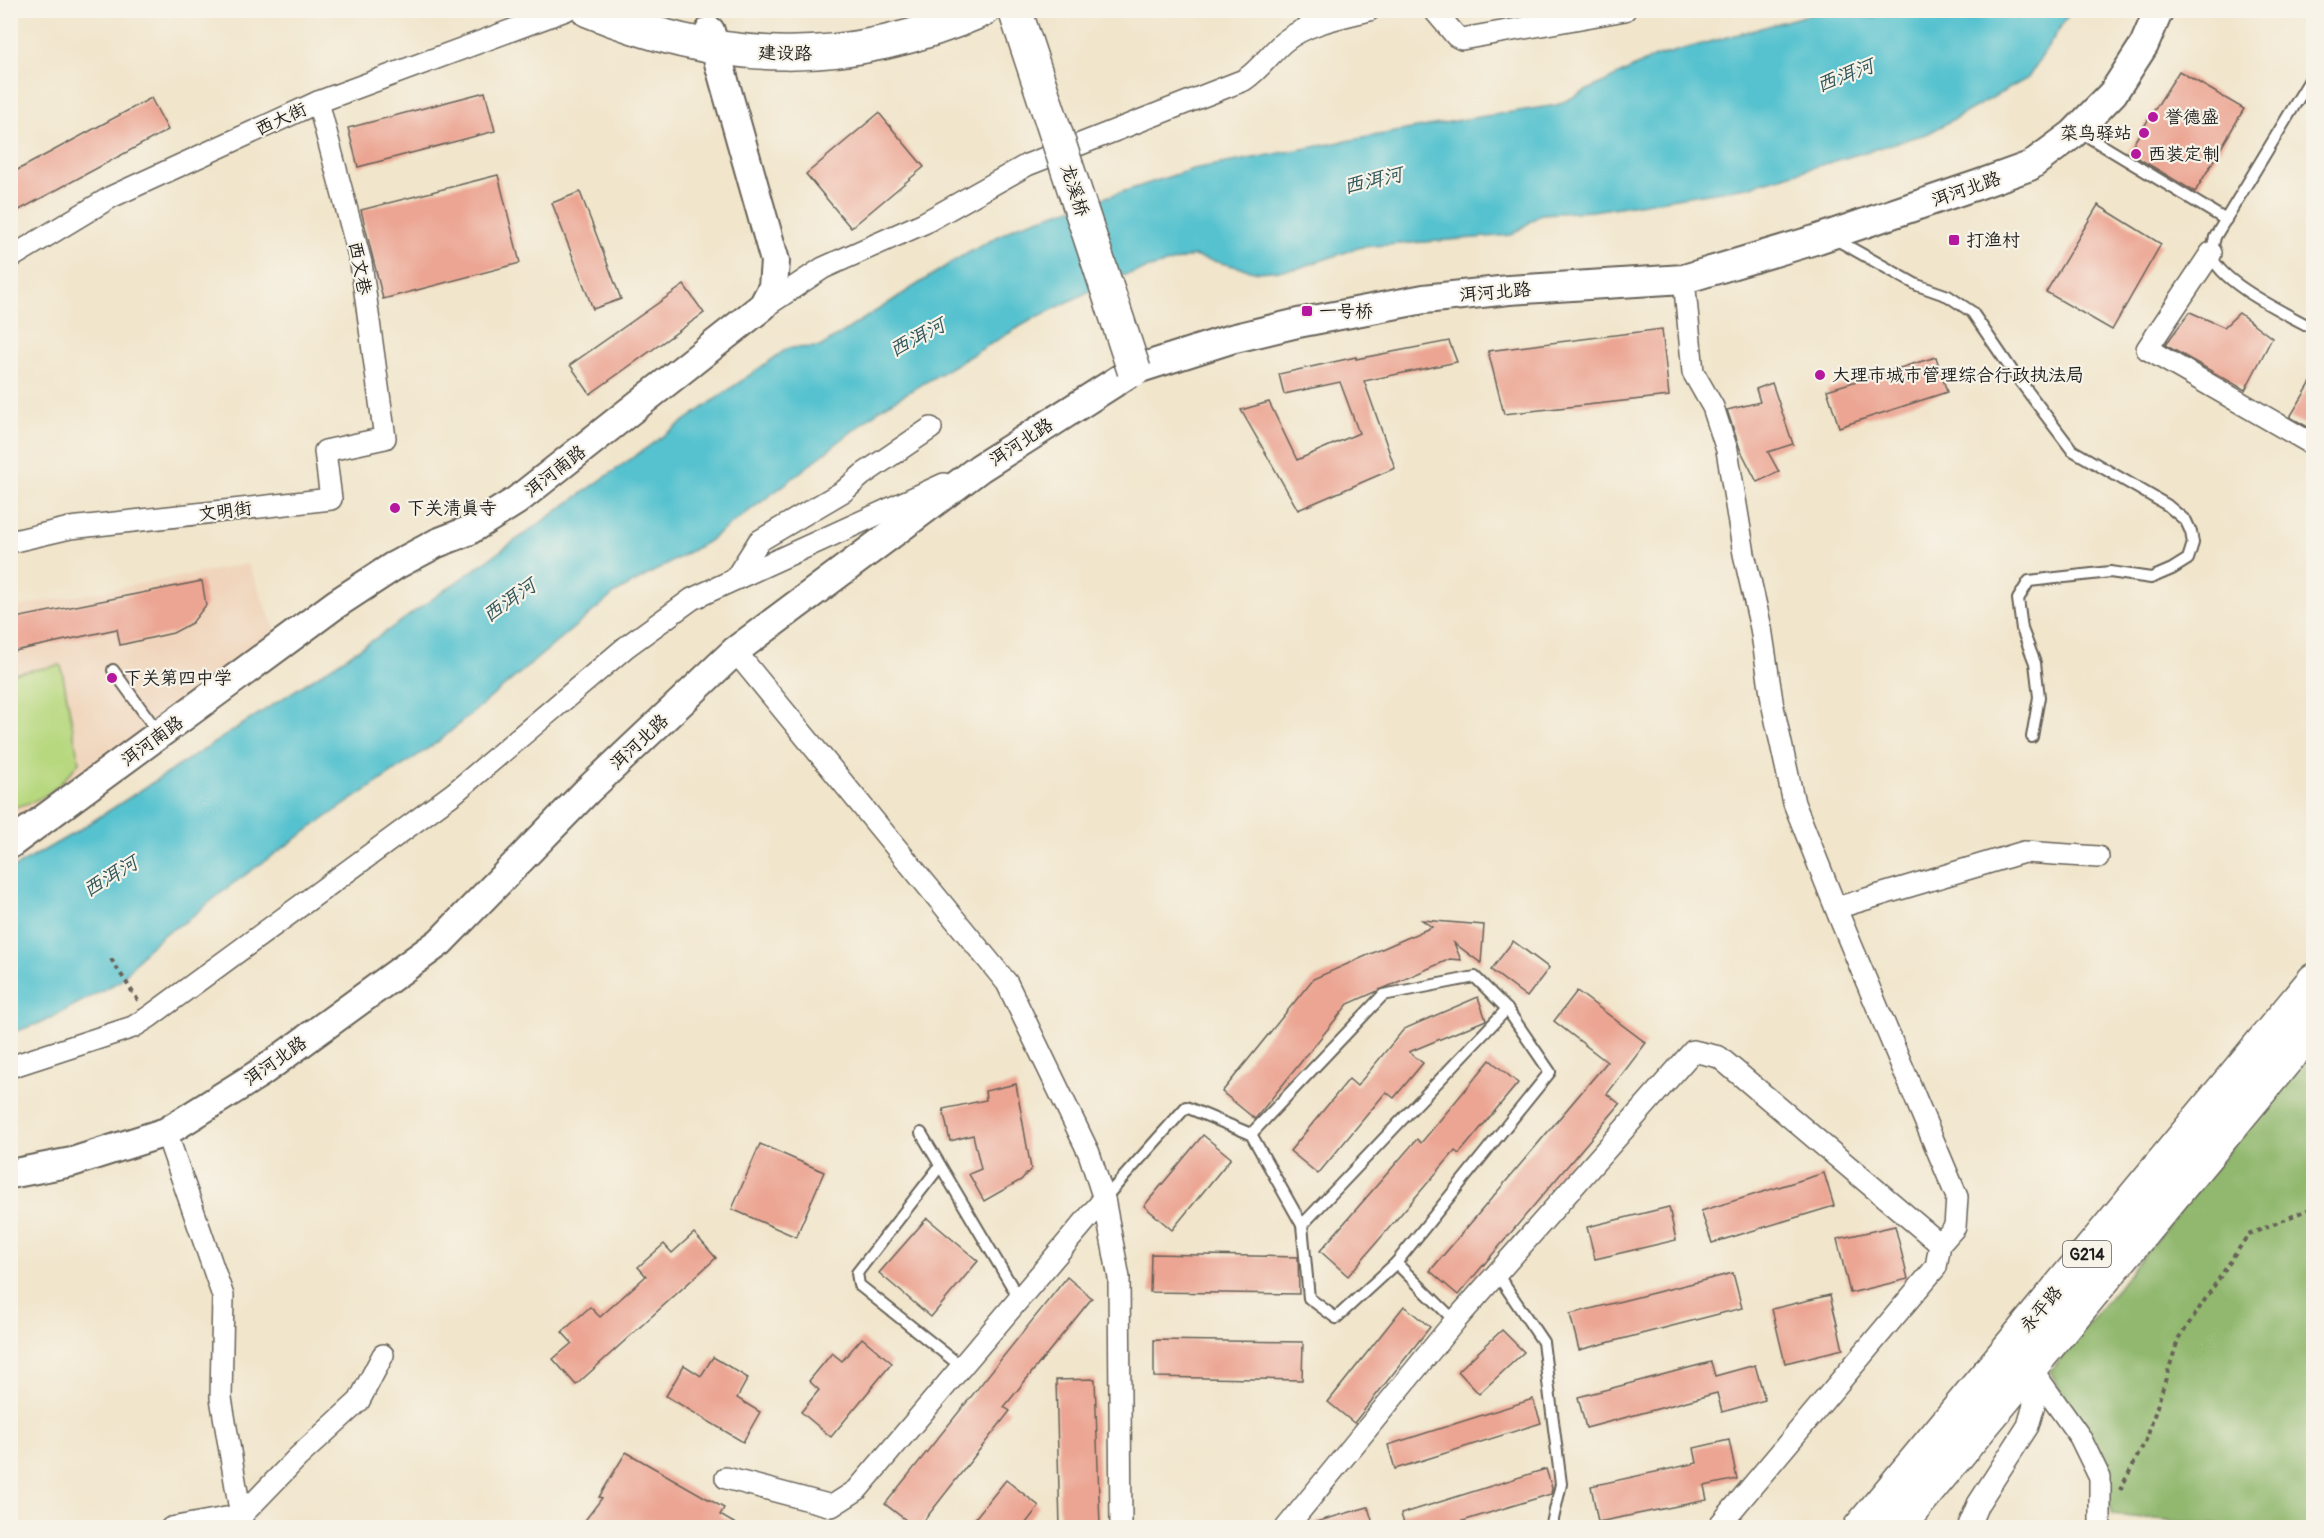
<svg xmlns="http://www.w3.org/2000/svg" width="2324" height="1538" viewBox="0 0 2324 1538" font-family="Pangolin,'LXGW WenKai TC',sans-serif">
  <rect width="100%" height="100%" fill="#f7f3e8"/>
  <filter id="ink" filterUnits="userSpaceOnUse"><feTurbulence type="fractalNoise" baseFrequency=".0167" numOctaves="2"/><feDisplacementMap in="SourceGraphic" scale="12" xChannelSelector="R" yChannelSelector="G"/><feConvolveMatrix kernelMatrix="1 2 1 2 8 2 1 2 1" color-interpolation-filters="sRGB"/></filter>
  <filter id="wash" filterUnits="userSpaceOnUse"><feTurbulence type="fractalNoise" baseFrequency=".008" numOctaves="4" result="noise"/><feDisplacementMap in="SourceGraphic" scale="24" xChannelSelector="R" yChannelSelector="G"/><feGaussianBlur stdDeviation="1.35" result="paint"/><feColorMatrix in="noise" values="0 0 0 0 0 0 0 0 0 0 0 0 0 0 0 0 0 1.4 0 .05"/><feComposite in="paint" operator="in"/></filter>
  <g filter="url(#wash)">
    <rect width="100%" height="100%" fill="#f1e5cb"/>
    <path fill="#f0d5bc" d="M248,564L276,631L96,766L11,825V608Z"/>
    <path fill="#b7d87f" stroke="#6a7a4e" stroke-width="1.5" d="M61,665L79,762C58,789 44,801 11,808V674Z"/>
    <path fill="#91b86e" stroke="#566a45" stroke-width="1.5" d="M2313,1047V1527H2240L2112,1515L2088,1442L2050,1371Z"/>
    <path fill="#56c2cf" stroke="#396f76" stroke-width="1.5" d="M1884,10L2071,11L2028,78L1929,133L1747,187L1593,211L1541,214L1512,235L1361,247L1296,269L1258,272L1193,256L1121,276L1033,319L883,407L784,485L707,542L615,593L439,741L328,816L231,885L185,922L164,934L143,953L120,981L43,1022L11,1033L10,870L76,832L387,631L788,348L820,347L957,259L1019,225L1193,169L1466,119L1557,105L1655,57L1815,13L1875,17Z"/>
    <g id="blocks">
      <g fill="#eca593">
        <path d="M2179,71L2244,109L2195,192L2128,152Z"/>
        <path d="M485,92L495,131L358,167L348,128Z"/>
        <path d="M151,98L168,130L10,215V174Z"/>
        <path d="M879,113L924,167L851,228L806,174Z"/>
        <path d="M498,175L520,263L383,299L361,210Z"/>
        <path d="M580,192L621,299L593,309L552,203Z"/>
        <path d="M2098,205L2161,244L2112,330L2046,292Z"/>
        <path d="M684,285L704,313L590,394L570,365Z"/>
        <path d="M2190,312L2224,327L2239,313L2272,338L2245,390L2165,345Z"/>
        <path d="M1662,329L1669,396L1504,414L1488,351Z"/>
        <path d="M1449,341L1457,362L1364,381L1395,468L1298,510L1241,410L1269,402L1297,460L1359,433L1340,382L1284,394L1279,374L1356,357V359Z"/>
        <path d="M1936,357L1947,392L1839,427L1827,390Z"/>
        <path d="M2313,379V430L2290,417Z"/>
        <path d="M1772,383L1793,444L1768,452L1779,472L1757,482L1740,449L1727,410L1760,402L1756,389Z"/>
        <path d="M202,581L206,605L192,623L173,633L120,645L117,629L10,652V619Z"/>
        <path d="M1422,920L1484,925L1481,963L1454,943L1461,960L1450,959L1348,1004L1255,1119L1222,1092L1313,979L1432,927Z"/>
        <path d="M1513,941L1549,968L1527,997L1491,970Z"/>
        <path d="M1577,991L1646,1043L1607,1094L1620,1104L1458,1295L1430,1271L1607,1062L1554,1021Z"/>
        <path d="M1478,997L1486,1020L1409,1052L1423,1063L1394,1098L1386,1092L1318,1174L1290,1151L1349,1079L1357,1086L1404,1029Z"/>
        <path d="M1490,1060L1518,1083L1459,1154L1455,1151L1348,1276L1320,1251L1417,1139L1421,1143Z"/>
        <path d="M1016,1084L1031,1169L1021,1180L984,1201L969,1174L981,1169L973,1135L950,1141L943,1109L986,1100L985,1091Z"/>
        <path d="M1203,1135L1231,1158L1172,1230L1144,1206Z"/>
        <path d="M760,1144L824,1172L796,1237L732,1209Z"/>
        <path d="M1824,1173L1834,1206L1712,1243L1701,1211Z"/>
        <path d="M1669,1207L1676,1240L1595,1259L1587,1227Z"/>
        <path d="M927,1218L978,1261L931,1317L879,1273Z"/>
        <path d="M1895,1226L1908,1279L1850,1293L1837,1239Z"/>
        <path d="M694,1233L716,1258L576,1385L553,1359L572,1343L562,1332L590,1307L600,1317L646,1276L638,1267L664,1244L672,1253Z"/>
        <path d="M1151,1254L1298,1257L1299,1294L1150,1292Z"/>
        <path d="M1733,1273L1742,1308L1579,1350L1570,1314Z"/>
        <path d="M1067,1277L1092,1298L1004,1407L1010,1411L919,1527H915L885,1504Z"/>
        <path d="M1830,1295L1843,1349L1785,1363L1772,1309Z"/>
        <path d="M1404,1306L1430,1327L1354,1423L1328,1402Z"/>
        <path d="M1502,1330L1524,1352L1479,1394L1458,1371Z"/>
        <path d="M862,1338L892,1363L831,1437L801,1412L819,1390L809,1381L832,1353L842,1361Z"/>
        <path d="M1154,1340L1303,1342L1302,1380L1154,1377Z"/>
        <path d="M713,1357L748,1378L737,1398L760,1412L743,1442L666,1396L684,1365L701,1376Z"/>
        <path d="M1711,1362L1715,1376L1755,1365L1765,1400L1722,1412L1717,1393L1586,1428L1578,1397Z"/>
        <path d="M1095,1379L1100,1527H1060L1056,1380Z"/>
        <path d="M1533,1399L1541,1423L1395,1469L1388,1445Z"/>
        <path d="M1729,1440L1737,1479L1704,1486L1707,1500L1598,1522L1591,1486L1697,1463L1694,1448Z"/>
        <path d="M626,1452L724,1508L720,1515L741,1527H580L602,1498L599,1497Z"/>
        <path d="M1546,1469L1552,1488L1551,1494L1443,1527H1405L1401,1514Z"/>
        <path d="M1006,1480L1039,1506L1023,1527H968Z"/>
        <path d="M1368,1507L1374,1527H1312V1523Z"/>
      </g>
    </g>
  </g>
  <g filter="url(#ink)">
    <use href="#blocks" fill-opacity="0" stroke="#676259" stroke-width="1.5"/>
    <g fill="none" stroke-linecap="round" stroke-linejoin="round">
      <defs>
        <g id="lane">
          <path d="M2314,73L2215,237C2214,243 2211,250 2212,255C2218,282 2289,315 2314,329"/>
          <path d="M2077,130L2226,220"/>
          <path d="M1835,239L1917,285L1948,296L1972,312L2013,372L2072,450L2167,505L2186,521L2191,532L2193,543L2188,559L2172,569L2151,578L2110,572L2029,581L2018,599L2022,629L2035,663L2039,697L2032,737"/>
          <path d="M113,670L158,732"/>
          <path d="M921,1133L1020,1300"/>
          <path d="M1251,1134L1383,995L1475,977L1507,1009L1550,1072L1396,1263"/>
          <path d="M940,1166L857,1273L859,1285L962,1367"/>
          <path d="M1104,1199L1186,1107L1251,1134L1302,1225L1309,1298L1336,1318L1396,1263L1455,1321"/>
          <path d="M1302,1225L1507,1009"/>
          <path d="M1497,1274L1543,1342L1561,1484L1551,1528"/>
        </g>
        <g id="street">
          <path d="M1434,10L1456,36L1462,39L1625,10"/>
          <path d="M2211,253L2147,349L2314,445"/>
          <path d="M10,258L111,197L318,102L566,10"/>
          <path d="M1684,279L1693,372L1713,407L1727,450L1744,554L1761,628L1773,707L1794,803L1839,916L1957,1197L1955,1227L1940,1244"/>
          <path d="M763,308L823,268L924,223L1027,165L1244,80C1260,70 1270,53 1285,41C1308,23 1341,17 1369,10"/>
          <path d="M10,542L70,528L331,499L325,451L385,438L361,263L318,102"/>
          <path d="M735,579L759,541L844,491L862,475L931,428"/>
          <path d="M735,651L1007,983L1089,1153L1104,1199L1119,1278L1121,1528"/>
          <path d="M1836,908L2024,852L2098,857"/>
          <path d="M10,1067L133,1027L149,1017L454,793L626,647L692,599L944,484"/>
          <path d="M166,1132L223,1296L221,1398L243,1528"/>
          <path d="M2030,1367L2080,1437L2100,1478V1528"/>
          <path d="M726,1478L832,1506L857,1490L1104,1199"/>
          <path d="M171,1528L242,1515L298,1457L359,1401L383,1355"/>
          <path d="M1286,1528L1455,1321L1693,1051L1719,1057L1940,1244L1936,1267L1717,1528"/>
          <path d="M1968,1528L1978,1504L2028,1426L2034,1405L2030,1368"/>
        </g>
        <g id="secondary">
          <path d="M10,844L336,604L394,566L437,543L468,531L516,501L763,306L773,287L775,261L710,31"/>
          <path d="M10,1174L72,1162L166,1132L260,1073L440,942L587,791L735,651L980,468L1134,370L1231,339L1298,323L1424,299L1509,290L1684,279L1818,239L1980,184L2030,166L2073,134L2113,93L2144,45L2159,10"/>
        </g>
        <path id="primary" d="M588,10C723,66 848,69 983,10"/>
        <g id="highway">
          <path d="M1860,1528L2314,980"/>
          <path d="M1897,1528L2314,1026"/>
        </g>
      </defs>
      <use href="#lane" stroke="#676259" stroke-width="14"/>
      <use href="#street" stroke="#676259" stroke-width="24"/>
      <use href="#secondary" stroke="#676259" stroke-width="32"/>
      <use href="#primary" stroke="#676259" stroke-width="36"/>
      <use href="#highway" stroke="#676259" stroke-width="36"/>
      <g stroke="#676259" stroke-width="4" stroke-dasharray="4.5 4.5" stroke-linecap="butt">
        <path d="M111,959L139,1002"/>
        <path d="M2120,1490L2147,1438L2178,1340L2248,1235L2314,1207"/>
      </g>
      <use href="#lane" stroke="#fff" stroke-width="10"/>
      <use href="#street" stroke="#fff" stroke-width="21"/>
      <use href="#secondary" stroke="#fff" stroke-width="28"/>
      <use href="#primary" stroke="#fff" stroke-width="33"/>
      <use href="#highway" stroke="#fff" stroke-width="33"/>
      <defs>
        <path id="primary-bridge" d="M1015,10L1134,370"/>
      </defs>
      <use href="#primary-bridge" stroke="#676259" stroke-width="36" stroke-linecap="butt"/>
      <use href="#primary-bridge" stroke="#fff" stroke-width="33"/>
    </g>
  </g>
  <g fill="#b5179e" stroke="#f7f3e8" stroke-width="2">
    <circle cx="2153" cy="117" r="6"/>
    <circle cx="2144" cy="133" r="6"/>
    <circle cx="2136" cy="154" r="6"/>
    <rect x="1948" y="234" width="12" height="12" rx="3"/>
    <rect x="1301" y="305" width="12" height="12" rx="3"/>
    <circle cx="1820" cy="375" r="6"/>
    <circle cx="395" cy="508" r="6"/>
    <circle cx="112" cy="678" r="6"/>
  </g>
  <g text-anchor="middle" stroke-width="4.5" stroke-linejoin="round" paint-order="stroke">
    <rect fill="#f7f3e8" stroke="#5e5c59" stroke-width="1.5" x="2063" y="1241" width="48" height="26" rx="4.5"/>
    <g font-size="16" font-weight="bold" fill="#1c1c1c">
      <text x="2087" y="1260">G214</text>
    </g>
    <g font-size="18" fill="#1c1c1c" stroke="#f7f3e8">
      <text transform="translate(785 53) rotate(1)" y="6">建设路</text>
      <text transform="translate(281 119) rotate(-25)" y="6">西大街</text>
      <text transform="translate(1966 189) rotate(-19)" y="6">洱河北路</text>
      <text transform="translate(1075 190) rotate(72)" y="6">龙溪桥</text>
      <text transform="translate(360 268) rotate(79)" y="6">西文巷</text>
      <text transform="translate(1495 292) rotate(-5)" y="6">洱河北路</text>
      <text transform="translate(1021 442) rotate(-33)" y="6">洱河北路</text>
      <text transform="translate(555 471) rotate(-38)" y="6">洱河南路</text>
      <text transform="translate(225 511) rotate(-7)" y="6">文明街</text>
      <text transform="translate(152 741) rotate(-36)" y="6">洱河南路</text>
      <text transform="translate(639 742) rotate(-43)" y="6">洱河北路</text>
      <text transform="translate(275 1061) rotate(-35)" y="6">洱河北路</text>
      <text transform="translate(2041 1309) rotate(-50)" y="6">永平路</text>
    </g>
    <g font-size="18" fill="#1c1c1c" stroke="#f7f3e8" text-anchor="start">
      <text x="2165" y="123">誉德盛</text>
      <text x="2132" y="139" text-anchor="end">菜鸟驿站</text>
      <text x="2148" y="160">西装定制</text>
      <text x="1966" y="246">打渔村</text>
      <text x="1319" y="317">一号桥</text>
      <text x="1832" y="381">大理市城市管理综合行政执法局</text>
      <text x="407" y="514">下关清真寺</text>
      <text x="124" y="684">下关第四中学</text>
    </g>
    <g font-size="20" font-style="italic" fill="#30565b" stroke="#f7f3e8">
      <text transform="translate(1845 75) rotate(-21)" y="7">西洱河</text>
      <text transform="translate(1373 180) rotate(-13)" y="7">西洱河</text>
      <text transform="translate(917 337) rotate(-28)" y="7">西洱河</text>
      <text transform="translate(509 600) rotate(-35)" y="7">西洱河</text>
      <text transform="translate(110 876) rotate(-31)" y="7">西洱河</text>
    </g>
  </g>
  <rect width="2324" height="1538" fill="none" stroke="#f7f3e8" stroke-width="36"/>
</svg>
